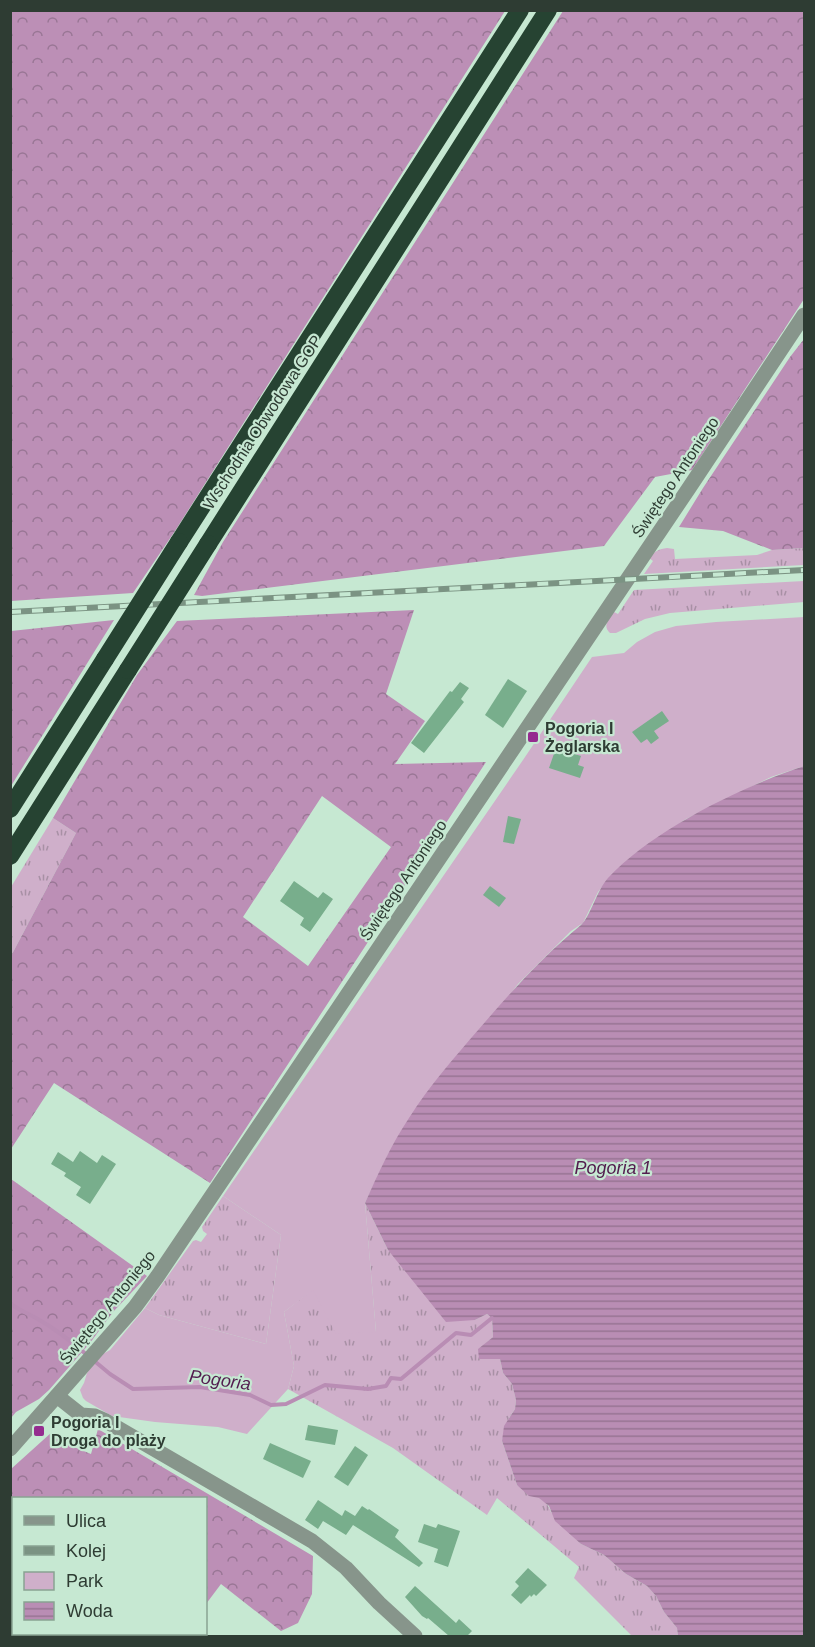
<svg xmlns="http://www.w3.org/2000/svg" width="815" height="1647" viewBox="0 0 815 1647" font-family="Helvetica,sans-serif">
  <defs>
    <pattern id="grass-tufts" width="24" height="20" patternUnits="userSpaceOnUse" patternTransform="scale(1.5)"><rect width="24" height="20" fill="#cfafca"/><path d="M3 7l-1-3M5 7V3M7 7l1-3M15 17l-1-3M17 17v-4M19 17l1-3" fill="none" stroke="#a890a5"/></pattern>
    <pattern id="forest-crowns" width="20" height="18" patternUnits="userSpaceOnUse" patternTransform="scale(1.5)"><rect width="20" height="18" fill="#bc8fb6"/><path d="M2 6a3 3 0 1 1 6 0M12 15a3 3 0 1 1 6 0" fill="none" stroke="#997695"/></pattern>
    <pattern id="water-rules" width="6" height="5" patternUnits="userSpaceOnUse" patternTransform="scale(1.5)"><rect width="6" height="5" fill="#b98db4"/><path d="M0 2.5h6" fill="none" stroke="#977493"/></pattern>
  </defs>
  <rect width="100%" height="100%" fill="#c6e8d2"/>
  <g fill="url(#grass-tufts)">
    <path d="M667,548L674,549L675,559L757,555L772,550L804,548V565L644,574L653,561L649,558C655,551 659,549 667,548Z"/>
    <path d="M804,581V602L670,613L645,619L616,633H610C602,626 609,619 614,612L618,614L634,590Z"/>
    <path d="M53,818L76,833L11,956V887Z"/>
    <path d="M223,1196L281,1235L266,1344L159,1315L145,1308L193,1241L196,1240L201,1242L207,1234L203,1231L202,1227Z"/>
    <path d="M365,1203L388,1250L475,1320L487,1314L492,1318L493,1337L479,1349V1359H500L503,1373L512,1384L516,1400L515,1409L509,1418L502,1441L517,1485C529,1492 547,1498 551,1512L581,1544L604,1555L626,1574L647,1586L656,1596L664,1612L677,1628L678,1636H632L574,1578L579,1567L497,1498L487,1515L393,1448L288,1389L294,1366L284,1312L313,1289L376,1332Z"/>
  </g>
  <g fill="url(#forest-crowns)" fill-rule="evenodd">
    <path d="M11,10L505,11L175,531L133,593L11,601Z"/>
    <path d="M563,11H804V299L692,470L655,477L604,546L202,596L194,595L223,542Z"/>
    <path d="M804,339V548L772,550L723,531L679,527L703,488L790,357Z"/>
    <path d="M414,610L386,694L425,721L395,764L486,762L210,1183L54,1083L11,1149V956L76,833L53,818L137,675L177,621ZM322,796L391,847L308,966L243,917Z"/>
    <path d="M114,620L11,786V631Z"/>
    <path d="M11,1179L147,1276L113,1312L90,1343L49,1390L39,1399L16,1412L11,1418Z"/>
    <path d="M98,1429L313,1556L312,1594L298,1623L281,1631L221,1584L206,1604V1498H14V1634H182L180,1636H11V1469L52,1432L71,1441L74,1447L91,1454Z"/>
  </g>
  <path fill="#cfafca" d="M804,617V766L771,777L686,819L636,853L608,879L598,892L583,923L571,931L518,984L388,1155L365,1203L376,1332L336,1334L313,1290L284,1312L294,1366L288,1389L247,1434L218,1427L155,1422L112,1416L86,1401L83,1398L80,1390L84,1383L87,1373L101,1355L110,1350L145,1308L159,1315L266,1344L281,1235L223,1196L523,760L592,657L624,653L637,642L655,632L676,626L716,622Z"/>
  <path fill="url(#water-rules)" d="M804,766V1636H678L677,1628L664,1612L656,1596L647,1586L626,1574L604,1555L581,1544L555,1521L549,1506L539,1498L529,1496L517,1485L502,1441L504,1426L515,1409L516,1400L512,1384L503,1373L500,1359H479L478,1349L493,1337L492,1318L487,1314L475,1320L446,1322L388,1250L365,1203C378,1174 391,1145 409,1118C429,1086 454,1058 479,1029C511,992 543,956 581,925C590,917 597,890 608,878C654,829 741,787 804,766Z"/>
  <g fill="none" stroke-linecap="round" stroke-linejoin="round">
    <g stroke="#b98db4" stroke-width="4">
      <path d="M10,1303C18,1310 27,1313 36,1318C54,1328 71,1341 87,1355"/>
      <path d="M92,1359L110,1374L133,1389L200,1387L250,1395L271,1405L286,1404L325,1385L368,1389L386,1386L391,1378L401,1379L456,1333L471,1335L492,1318"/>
    </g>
  </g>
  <g fill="#78ae8c">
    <path d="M508,679L527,691L503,728L485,715Z"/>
    <path d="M460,682L469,688L461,699L464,702L424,753L411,743L450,691L452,692Z"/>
    <path d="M662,711L669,721L654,731L659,738L651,744L647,739L641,743L632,732Z"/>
    <path d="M556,748L581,756L578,765L584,767L580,778L549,768Z"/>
    <path d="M508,816L521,819L514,844L503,842Z"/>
    <path d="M294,881L318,898L323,892L333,899L310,932L300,925L304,918L280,901Z"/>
    <path d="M490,886L506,898L499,907L483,895Z"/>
    <path d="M80,1151L97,1163L102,1155L116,1164L90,1204L76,1195L81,1187L64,1176L66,1173L51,1164L58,1152L73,1162Z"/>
    <path d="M308,1425L338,1430L335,1445L305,1440Z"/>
    <path d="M270,1443L311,1461L303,1478L263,1459Z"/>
    <path d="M355,1446L368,1455L348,1486L334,1477Z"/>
    <path d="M318,1500L342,1516L345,1510L355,1516L362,1506L368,1510L369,1509L399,1530L395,1537L423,1563L419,1567L353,1525L346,1535L323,1521L318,1529L305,1520Z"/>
    <path d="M424,1524L436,1528L438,1524L460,1531L448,1567L434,1562L438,1549L418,1542Z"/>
    <path d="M528,1568L547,1585L536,1596L534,1594L531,1597L530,1595L521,1604L511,1595L519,1586L515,1582Z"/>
    <path d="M415,1586L456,1623L459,1619L472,1631L467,1636H449L428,1618L427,1619L422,1616L405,1597Z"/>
  </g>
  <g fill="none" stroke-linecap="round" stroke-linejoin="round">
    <g stroke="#87958b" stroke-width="15">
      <path d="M57,1396L81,1415L95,1416L104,1420L312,1541L346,1568L379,1603L415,1636"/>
      <path d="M10,1449L135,1307L157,1277L689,488L804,315"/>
    </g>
    <g stroke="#264332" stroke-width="18">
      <path d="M179,542L520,10"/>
      <path d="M208,544L548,10"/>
      <path d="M10,809L105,659"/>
      <path d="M10,856L128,670"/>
    </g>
    <defs>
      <path id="rail" d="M10,612L804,570"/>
    </defs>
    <use href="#rail" stroke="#7b9383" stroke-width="6"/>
    <use href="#rail" stroke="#c6e8d2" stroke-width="4" stroke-dasharray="11" stroke-linecap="butt"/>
    <g stroke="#264332" stroke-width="18">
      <path d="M105,659L179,542"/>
      <path d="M128,670L208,544"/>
    </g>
  </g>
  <g fill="#952c8f" stroke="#c6e8d2" stroke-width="2">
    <rect x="527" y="731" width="12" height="12" rx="3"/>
    <rect x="33" y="1425" width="12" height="12" rx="3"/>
  </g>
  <g text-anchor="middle" stroke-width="4.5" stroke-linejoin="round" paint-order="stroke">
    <g font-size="16" fill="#2e3c33" stroke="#c6e8d2">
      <text transform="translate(262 422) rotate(-57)" y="6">Wschodnia Obwodowa GOP</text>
      <text transform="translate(675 477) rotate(-56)" y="6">Świętego Antoniego</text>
      <text transform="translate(403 880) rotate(-56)" y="6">Świętego Antoniego</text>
      <text transform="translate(107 1307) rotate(-51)" y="6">Świętego Antoniego</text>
    </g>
    <g font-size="16" font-weight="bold" fill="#2e3c33" stroke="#c6e8d2" text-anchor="start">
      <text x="545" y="734">Pogoria I<tspan x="545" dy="18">Żeglarska</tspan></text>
      <text x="51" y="1428">Pogoria I<tspan x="51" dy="18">Droga do plaży</tspan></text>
    </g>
    <g font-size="18" font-style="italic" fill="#531d4f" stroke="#c6e8d2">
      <text x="613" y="1174">Pogoria 1</text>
      <text transform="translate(220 1380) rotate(8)" y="6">Pogoria</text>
    </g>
  </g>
  <rect width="815" height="1647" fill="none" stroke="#2e3c33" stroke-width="24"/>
  <rect x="12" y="1497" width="195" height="138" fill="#c6e8d2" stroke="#89a392" stroke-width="1.5"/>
  <rect x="24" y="1516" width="30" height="9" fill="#87958b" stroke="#89a392" stroke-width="1.5"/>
  <text x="66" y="1527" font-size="18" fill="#2e3c33">Ulica</text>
  <rect x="24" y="1546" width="30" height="9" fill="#7b9383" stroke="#89a392" stroke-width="1.5"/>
  <text x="66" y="1557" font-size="18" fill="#2e3c33">Kolej</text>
  <rect x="24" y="1572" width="30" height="18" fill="#cfafca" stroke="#89a392" stroke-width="1.5"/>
  <text x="66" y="1587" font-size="18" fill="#2e3c33">Park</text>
  <rect x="24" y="1602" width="30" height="18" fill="url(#water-rules)" stroke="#89a392" stroke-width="1.5"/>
  <text x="66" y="1617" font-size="18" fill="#2e3c33">Woda</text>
</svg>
